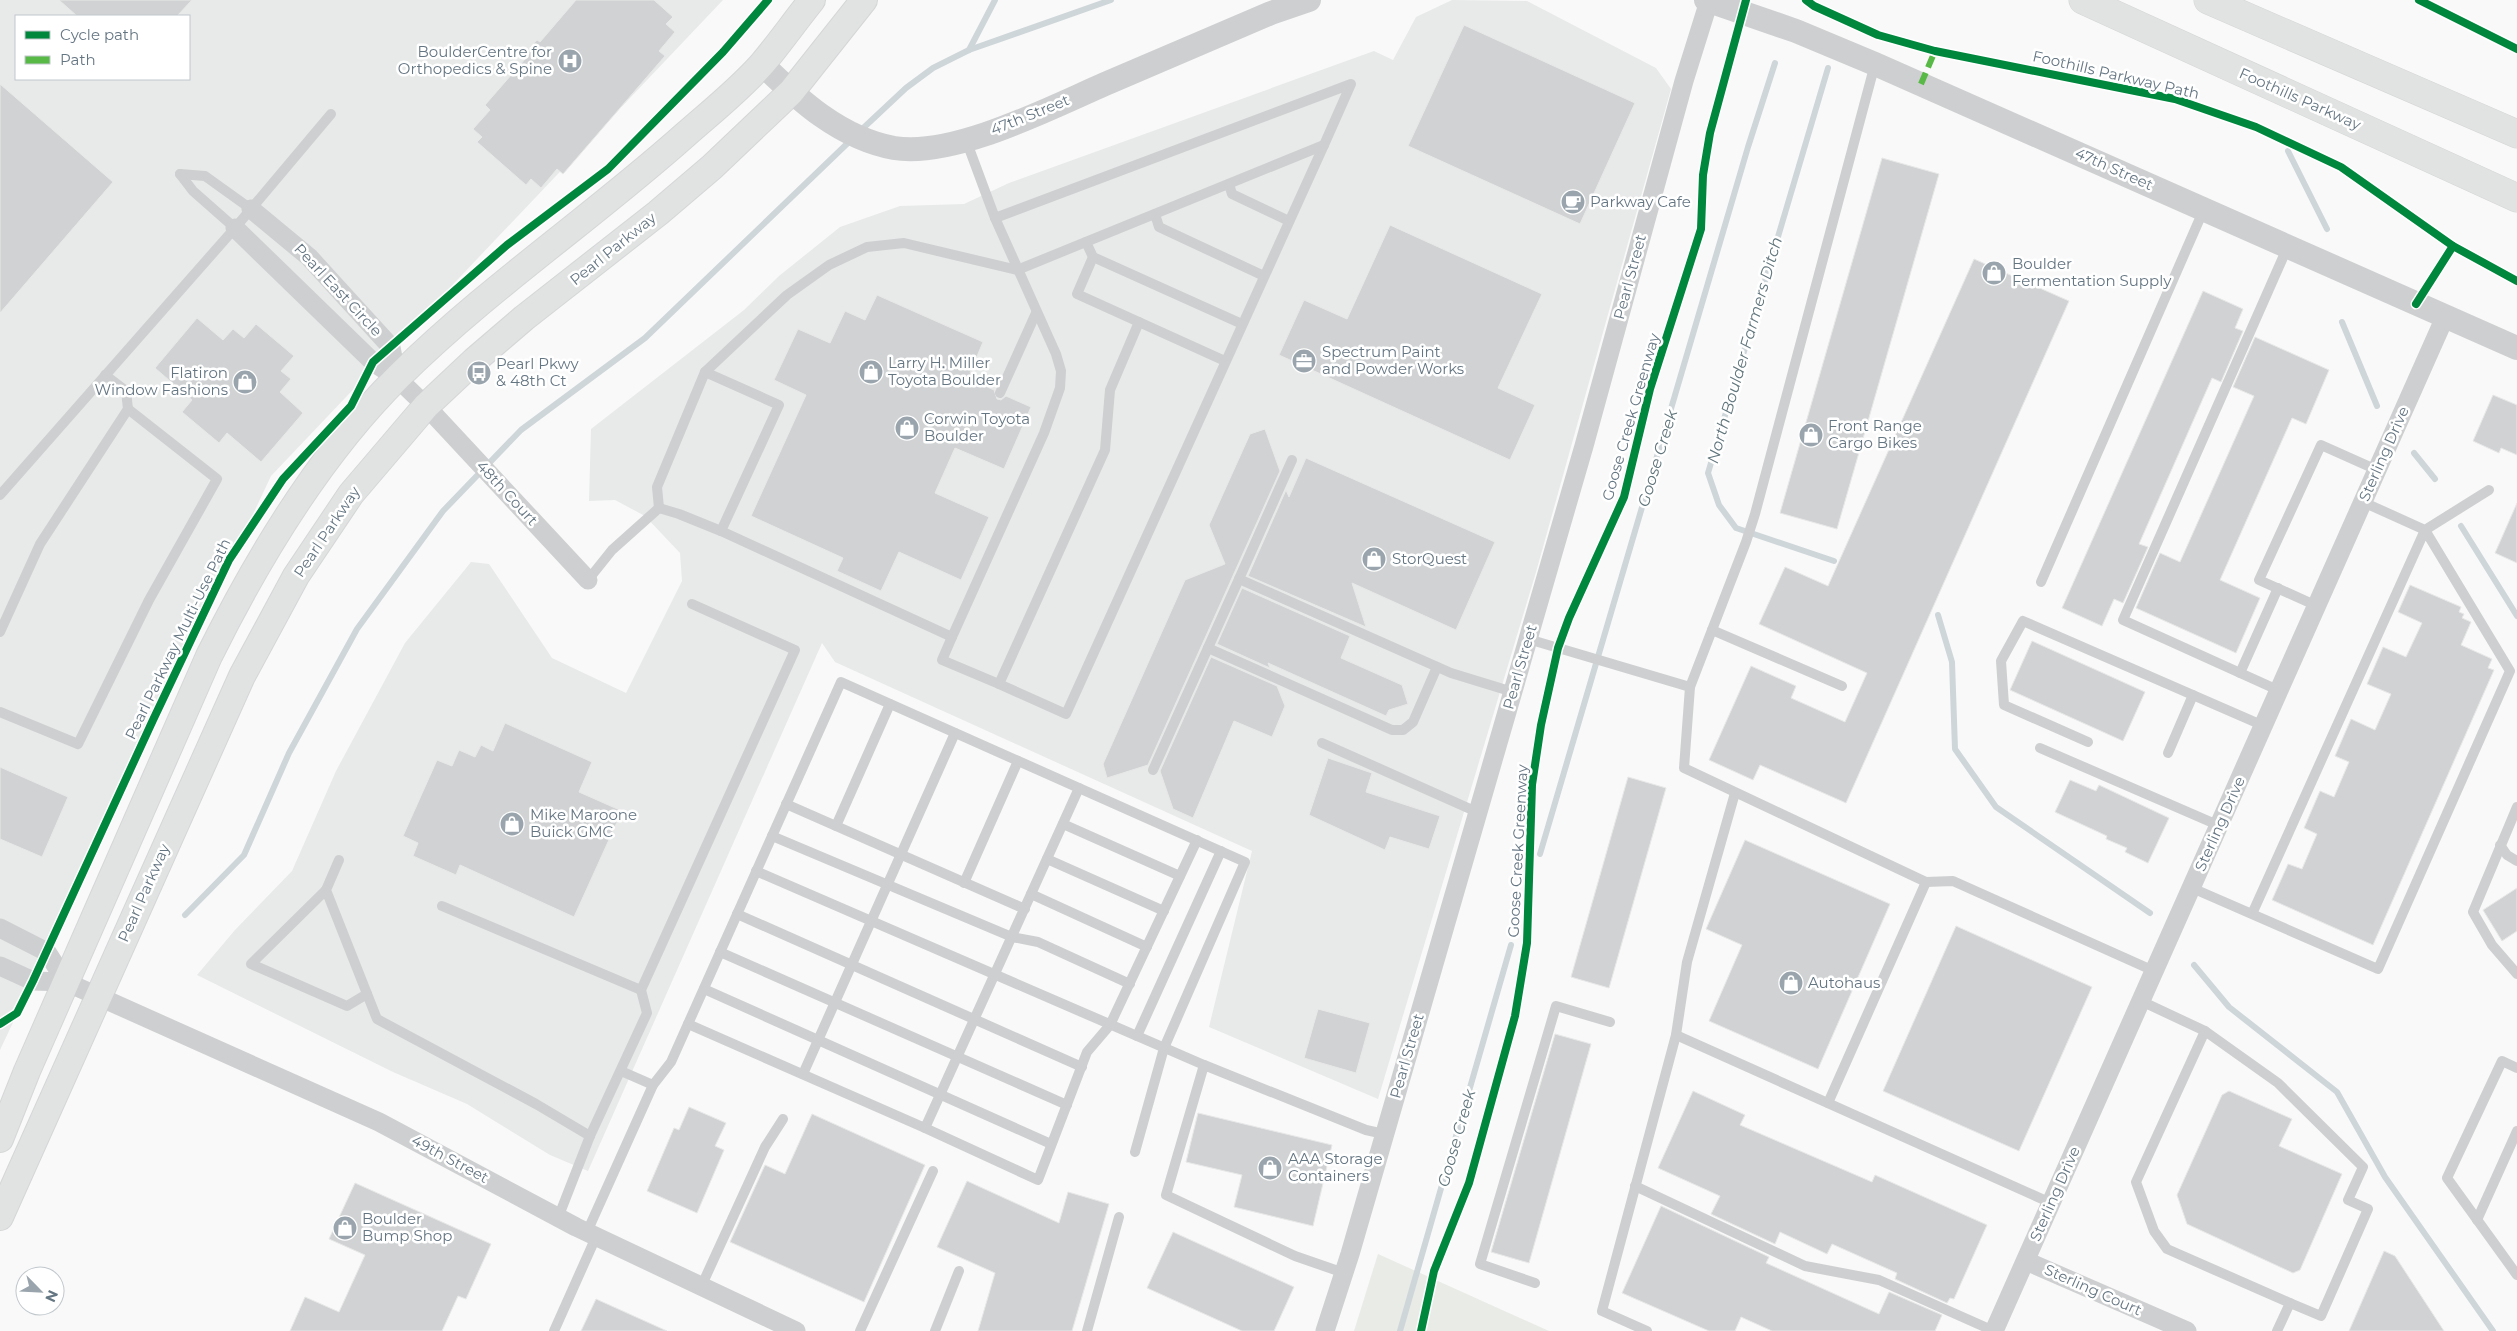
<svg xmlns="http://www.w3.org/2000/svg" width="2517" height="1331" viewBox="0 0 2517 1331" font-family="Montserrat,sans-serif">
  <rect width="100%" height="100%" fill="#f9f9f9"/>
  <g fill="#e8e9e9" fill-rule="evenodd">
    <path d="M0,0H723L271,476L0,1050ZM16,16H189V79H16Z"/>
    <path d="M1452,0L1527,1L1656,68L1671,89L1536,572L1378,1099L1209,1027L1252,851L835,662L822,643L588,1171L550,1155L467,1104L393,1072L197,975L235,930L292,871L336,771L405,643L471,562L489,564L552,658L626,693L682,581L680,553L645,516L615,500L589,501L591,429L744,310L779,276L840,227L900,206L964,204L1009,183L1374,51L1393,60L1416,17Z"/>
  </g>
  <path fill="#e8ebe6" d="M1378,1254L1549,1331H1354Z"/>
  <g fill="none" stroke-linecap="round" stroke-linejoin="round">
    <g stroke="#ced6d9" stroke-width="6">
      <path d="M969,50L995,0"/>
      <path d="M1828,68L1708,473L1719,505L1736,528L1834,561"/>
      <path d="M859,132L906,88L933,68L969,50L1111,0"/>
      <path d="M2288,151L2327,229"/>
      <path d="M2342,322L2377,406"/>
      <path d="M2414,453L2435,479"/>
      <path d="M2461,526L2517,616"/>
      <path d="M1938,615L1952,662L1955,749L1996,807L2150,913"/>
      <path d="M1540,854L1748,147L1775,63"/>
      <path d="M185,915L244,855L289,753L357,629L443,511L521,430L645,338L852,139"/>
      <path d="M2194,965L2229,1007L2337,1092L2385,1177L2493,1331"/>
      <path d="M1400,1331L1511,945"/>
    </g>
  </g>
  <g fill="#d0d2d3" stroke="#e8e8e8">
    <path d="M59,0H192L177,16H77Z"/>
    <path d="M576,0H654L673,17L666,24L675,32L659,51L665,56L563,174L557,169L541,188L531,179L526,185L477,142L482,137L473,129L490,110L485,105L526,58L523,55L537,40L540,42Z"/>
    <path d="M1464,25L1635,103L1580,224L1408,146Z"/>
    <path d="M0,84L113,182L0,313Z"/>
    <path d="M1882,158L1939,174L1837,529L1780,513Z"/>
    <path d="M1390,225L1542,294L1498,388L1535,405L1510,460L1279,355L1304,300L1347,319Z"/>
    <path d="M1974,259L2069,301L1846,803L1760,765L1753,780L1709,760L1751,666L1796,686L1791,698L1845,722L1867,673L1759,624L1785,567L1828,586Z"/>
    <path d="M2203,291L2243,309L2235,328L2243,331L2221,382L2212,378L2139,544L2148,547L2123,603L2114,599L2102,626L2062,608Z"/>
    <path d="M877,295L983,342L970,373L987,381L985,386L994,390L997,399L1001,400L1006,396L1031,407L1004,469L955,448L935,493L989,517L961,580L899,552L881,591L837,571L843,558L751,516L806,395L774,380L798,329L830,343L845,311L865,320Z"/>
    <path d="M197,318L223,340L233,329L244,338L256,324L294,356L281,371L291,379L280,392L303,413L261,462L227,433L219,443L182,412L192,400L155,368Z"/>
    <path d="M2255,337L2329,370L2306,424L2292,418L2220,580L2260,598L2236,653L2136,608L2160,553L2180,562L2254,396L2233,387Z"/>
    <path d="M2493,395L2517,405V455L2501,448L2499,453L2473,441Z"/>
    <path d="M1265,429L1280,471L1148,765L1107,778L1103,764L1185,580L1225,564L1209,525L1250,434Z"/>
    <path d="M1306,458L1495,542L1456,630L1352,583L1366,627L1248,576L1286,490L1289,497Z"/>
    <path d="M2517,503V563L2495,553Z"/>
    <path d="M2410,585L2461,607L2459,612L2464,614L2462,618L2471,622L2461,645L2492,659L2488,668L2494,670L2373,945L2272,900L2288,864L2302,869L2317,834L2304,828L2320,791L2334,797L2349,762L2335,756L2351,719L2375,730L2391,694L2367,684L2383,647L2406,657L2422,623L2398,612Z"/>
    <path d="M1242,588L1350,636L1341,658L1402,685L1408,704L1389,710L1386,716L1268,663L1270,668L1217,644Z"/>
    <path d="M2032,641L2145,692L2123,741L2010,690Z"/>
    <path d="M1211,657L1277,686L1285,706L1272,737L1234,721L1193,818L1173,809L1160,771Z"/>
    <path d="M505,723L592,762L579,792L622,811L574,917L460,865L456,875L413,856L418,843L403,836L437,760L452,766L459,750L475,757L481,745L493,751Z"/>
    <path d="M1328,758L1372,773L1366,792L1440,816L1429,849L1390,837L1385,850L1309,815Z"/>
    <path d="M0,767L68,797L42,857L0,839Z"/>
    <path d="M1628,777L1666,788L1609,988L1571,977Z"/>
    <path d="M2070,780L2096,791L2099,785L2169,818L2148,863L2125,852L2127,848L2106,839L2107,836L2055,812Z"/>
    <path d="M1745,840L1890,904L1818,1069L1709,1021L1742,945L1706,929Z"/>
    <path d="M2517,888V931L2502,941L2483,910Z"/>
    <path d="M1956,926L2092,987L2019,1151L1883,1091Z"/>
    <path d="M1318,1009L1370,1023L1356,1073L1304,1058Z"/>
    <path d="M1555,1034L1591,1044L1529,1263L1491,1252Z"/>
    <path d="M1693,1091L1745,1115L1740,1125L1872,1182L1875,1175L1987,1225L1954,1299L1950,1298L1947,1303L1895,1279L1897,1273L1832,1244L1827,1254L1780,1232L1775,1244L1711,1214L1720,1196L1658,1168Z"/>
    <path d="M2229,1091L2292,1119L2279,1146L2342,1174L2300,1270L2293,1273L2187,1224L2177,1195L2222,1095Z"/>
    <path d="M689,1107L726,1123L715,1146L724,1150L697,1213L647,1191L674,1128L679,1130Z"/>
    <path d="M1198,1113L1332,1145L1313,1226L1234,1207L1242,1175L1186,1162Z"/>
    <path d="M812,1114L925,1165L864,1302L730,1242L765,1165L785,1174Z"/>
    <path d="M967,1181L1059,1223L1068,1192L1109,1204L1072,1331H978L995,1273L937,1247Z"/>
    <path d="M355,1183L491,1244L466,1299L458,1296L442,1331H290L305,1297L339,1312L365,1255L329,1239Z"/>
    <path d="M1661,1206L1769,1257L1766,1263L1879,1314L1889,1292L1942,1315L1935,1331H1772L1741,1317L1735,1331H1709L1622,1293Z"/>
    <path d="M1173,1232L1294,1287L1274,1331H1242L1147,1288Z"/>
    <path d="M2384,1251L2395,1256L2444,1331H2349Z"/>
    <path d="M596,1299L667,1331H581Z"/>
  </g>
  <g fill="none" stroke-linecap="round" stroke-linejoin="round">
    <defs>
      <g id="secondary">
        <path d="M0,1139L27,1071L209,656C258,557 320,454 399,376C488,288 592,218 685,135C711,112 739,90 762,64C779,44 795,21 812,0"/>
        <path d="M0,1217L242,676L296,576L351,494L426,406L475,360L524,318L658,213L712,167L791,92L864,0"/>
      </g>
      <g id="trunk">
        <path d="M2083,0L2517,198"/>
        <path d="M2208,0L2517,134"/>
      </g>
    </defs>
    <use href="#secondary" stroke="#d5d6d7" stroke-width="28"/>
    <use href="#trunk" stroke="#d5d6d6" stroke-width="29"/>
    <g stroke="#cecfd0" stroke-width="10">
      <path d="M1875,64L1755,514L1746,542L1690,687L1684,768L1926,882L1953,881L2154,971"/>
      <path d="M180,174L205,176L251,209"/>
      <path d="M180,174L193,191L235,228"/>
      <path d="M1229,184L1232,194L1289,221"/>
      <path d="M1155,214L1159,227L1264,276"/>
      <path d="M1086,242L1093,257L1242,324"/>
      <path d="M1093,257L1077,294L1225,361"/>
      <path d="M1139,322L1110,390L1105,450L999,684L1066,714L1324,145"/>
      <path d="M105,375L126,391L128,409"/>
      <path d="M1000,393L1036,313"/>
      <path d="M1292,460L1239,579L1451,673L1513,692"/>
      <path d="M0,495L235,228L331,114"/>
      <path d="M2363,502L2425,530L2489,490"/>
      <path d="M659,508L657,487L705,372L787,295L829,265L867,247L904,243L1017,270L1324,145L1351,84L995,218L966,140"/>
      <path d="M659,508L679,514L721,531L779,405L705,372"/>
      <path d="M721,531L952,637L1044,433L1060,388L1061,371L1056,354L995,218"/>
      <path d="M588,580L612,550L659,508"/>
      <path d="M2041,582L2204,209"/>
      <path d="M2317,606L2259,580L2321,445L2377,470"/>
      <path d="M1712,630L1842,686"/>
      <path d="M0,632L40,544L128,409L217,479L149,600L78,744L0,712"/>
      <path d="M952,637L942,660L999,684"/>
      <path d="M1528,639L1690,687"/>
      <path d="M1208,648L1392,730H1403L1413,722L1437,667"/>
      <path d="M2240,673L2278,588"/>
      <path d="M2280,691L2123,620L2288,246"/>
      <path d="M2088,742L2004,705L2001,661L2023,621L2264,726"/>
      <path d="M1322,743L1477,812"/>
      <path d="M2040,748L2220,826"/>
      <path d="M2168,753L2193,695"/>
      <path d="M1153,770L1239,579"/>
      <path d="M786,804L1025,909"/>
      <path d="M2517,807L2473,912L2492,945L2517,974"/>
      <path d="M1063,824L1180,876"/>
      <path d="M836,826L890,704"/>
      <path d="M772,836L1012,937L1038,942L1130,984"/>
      <path d="M2500,845L2507,855L2517,861"/>
      <path d="M1047,859L1164,911"/>
      <path d="M339,860L326,890L377,1019L536,1104L590,1136L647,1013L641,990L795,650L692,604"/>
      <path d="M756,871L1204,1065"/>
      <path d="M964,883L1018,761"/>
      <path d="M2192,888L2378,969L2510,671L2425,530L2252,914"/>
      <path d="M326,890L251,964L347,1006L367,994"/>
      <path d="M1031,894L1147,947"/>
      <path d="M442,906L641,990"/>
      <path d="M737,914L1082,1067"/>
      <path d="M720,952L1067,1105"/>
      <path d="M704,989L1051,1144"/>
      <path d="M2141,1001L2205,1031L2278,1083L2363,1167L2348,1200L2368,1209L2321,1316L2290,1303L2277,1331"/>
      <path d="M688,1024L925,1128L1079,788"/>
      <path d="M2205,1031L2136,1182L2154,1231L2167,1249L2290,1303"/>
      <path d="M1676,1035L2051,1203"/>
      <path d="M1137,1036L1221,851"/>
      <path d="M2517,1068L2502,1061L2447,1178L2517,1275"/>
      <path d="M621,1071L653,1085"/>
      <path d="M803,1074L955,733"/>
      <path d="M1828,1103L1926,882"/>
      <path d="M925,1128L1038,1180L1087,1052L1110,1025L1197,840"/>
      <path d="M1635,1186L1805,1266L1879,1280L1994,1331"/>
      <path d="M558,1218L590,1136"/>
      <path d="M2477,1220L2517,1131"/>
      <path d="M587,1232L653,1085L671,1062L841,682L1245,862L1164,1048L1135,1152"/>
      <path d="M1344,1273L1295,1256L1166,1195L1204,1065L1366,1130L1384,1134"/>
      <path d="M1535,1283L1480,1264L1556,1006L1610,1022"/>
      <path d="M701,1287L765,1147L783,1119"/>
      <path d="M554,1331L596,1237"/>
      <path d="M860,1331L933,1171"/>
      <path d="M935,1331L959,1271"/>
      <path d="M1087,1331L1119,1217"/>
      <path d="M1647,1331L1602,1311L1676,1035L1687,962L1735,793"/>
    </g>
    <g stroke="#cecfd0" stroke-width="19">
      <path d="M251,209L309,257L391,347L397,378"/>
      <path d="M235,228L373,362L397,378L426,406L588,580"/>
      <path d="M0,928L47,952L66,982"/>
      <path d="M0,966L33,981L66,982L379,1122L576,1227L796,1331"/>
      <path d="M2026,1261L2187,1331"/>
      <path d="M1325,1331L1350,1254L1584,446L1684,81L1709,1"/>
      <path d="M1994,1331L2445,317"/>
    </g>
    <g stroke="#cecfd0" stroke-width="24">
      <path d="M1706,0L1796,31L1875,64L2517,348"/>
      <path d="M762,64C799,100 840,138 894,148C953,158 1050,108 1105,84C1160,60 1216,37 1271,13L1309,0"/>
    </g>
    <use href="#secondary" stroke="#e1e2e2" stroke-width="26"/>
    <use href="#trunk" stroke="#e1e2e2" stroke-width="28"/>
    <path stroke="#58b947" stroke-width="6" stroke-dasharray="12 6" stroke-linecap="butt" d="M1921,84L1935,51"/>
    <defs>
      <g id="cycleway">
        <path d="M1806,0L1814,6L1878,35L1935,51L2175,99L2256,127L2341,167L2453,246L2517,281"/>
        <path d="M2419,0L2517,49"/>
        <path d="M2416,304L2453,246"/>
        <path d="M0,1024L17,1013L33,981L153,720L229,560L283,479L351,406L373,362L507,245L608,169L723,52L768,0"/>
        <path d="M1421,1331L1434,1271L1469,1183L1515,1016L1527,943L1532,785L1541,725L1558,648L1569,618L1624,497L1650,389L1701,229L1703,175L1710,133L1746,0"/>
      </g>
    </defs>
    <use href="#cycleway" stroke="#fff" stroke-width="11"/>
    <use href="#cycleway" stroke="#00873e" stroke-width="8"/>
  </g>
  <defs>
    <symbol id="hospital-disc" viewBox="-11 -11 22 22"><circle r="9.5" fill="#99a4ac" stroke="#fff"/><path d="M-5-5h3v3.5h4V-5h3V5h-3V1.5h-4V5h-3Z" fill="#fff"/></symbol>
    <symbol id="cafe-disc" viewBox="-11 -11 22 22"><circle r="9.5" fill="#99a4ac" stroke="#fff"/><path d="M-5.5-4.5H6V0H3Q3 3.5 0 3.5H-2.5Q-5.5 3.5-5.5 0ZM3-3.2v2h1.7v-2ZM-6 4.5H4V6H-6Z" fill="#fff"/></symbol>
    <symbol id="shop-disc" viewBox="-11 -11 22 22"><circle r="9.5" fill="#99a4ac" stroke="#fff"/><path d="M-5-2.5h2.3a2.7 3.5 0 0 1 5.4 0H5L5.5 6h-11ZM-1.5-2.5h3a1.5 2.3 0 0 0-3 0Z" fill="#fff"/></symbol>
    <symbol id="office-disc" viewBox="-11 -11 22 22"><circle r="9.5" fill="#99a4ac" stroke="#fff"/><path d="M-6-3h4V-5.5h4V-3h4V5H-6ZM-1-4.5V-3h2v-1.5ZM-6 0V1H6V0Z" fill="#fff"/></symbol>
    <symbol id="bus-disc" viewBox="-11 -11 22 22"><circle r="9.5" fill="#99a4ac" stroke="#fff"/><path d="M-5-6H5V4H4V6H2V4H-2V6H-4V4H-5ZM-3.5-4V0h7V-4ZM-3.5 1.2v1.5H-2V1.2ZM2 1.2v1.5H3.5V1.2Z" fill="#fff"/></symbol>
  </defs>
  <g fill-rule="evenodd">
    <use href="#hospital-disc" x="556" y="47" width="28" height="28"/>
    <use href="#cafe-disc" x="1559" y="188" width="28" height="28"/>
    <use href="#shop-disc" x="1980" y="259" width="28" height="28"/>
    <use href="#office-disc" x="1290" y="347" width="28" height="28"/>
    <use href="#shop-disc" x="857" y="358" width="28" height="28"/>
    <use href="#bus-disc" x="465" y="359" width="28" height="28"/>
    <use href="#shop-disc" x="231" y="368" width="28" height="28"/>
    <use href="#shop-disc" x="893" y="414" width="28" height="28"/>
    <use href="#shop-disc" x="1797" y="421" width="28" height="28"/>
    <use href="#shop-disc" x="1360" y="545" width="28" height="28"/>
    <use href="#shop-disc" x="498" y="810" width="28" height="28"/>
    <use href="#shop-disc" x="1777" y="969" width="28" height="28"/>
    <use href="#shop-disc" x="1256" y="1154" width="28" height="28"/>
    <use href="#shop-disc" x="331" y="1214" width="28" height="28"/>
  </g>
  <g text-anchor="middle" stroke-width="5" stroke-linejoin="round" paint-order="stroke">
    <g font-size="15" fill="#657683" stroke="#fff" text-anchor="start">
      <text x="552" y="57" text-anchor="end">BoulderCentre for<tspan x="552" dy="17">Orthopedics &amp; Spine</tspan></text>
      <text x="1590" y="207">Parkway Cafe</text>
      <text x="2012" y="269">Boulder<tspan x="2012" dy="17">Fermentation Supply</tspan></text>
      <text x="1322" y="357">Spectrum Paint<tspan x="1322" dy="17">and Powder Works</tspan></text>
      <text x="888" y="368">Larry H. Miller<tspan x="888" dy="17">Toyota Boulder</tspan></text>
      <text x="496" y="369">Pearl Pkwy<tspan x="496" dy="17">&amp; 48th Ct</tspan></text>
      <text x="228" y="378" text-anchor="end">Flatiron<tspan x="228" dy="17">Window Fashions</tspan></text>
      <text x="924" y="424">Corwin Toyota<tspan x="924" dy="17">Boulder</tspan></text>
      <text x="1828" y="431">Front Range<tspan x="1828" dy="17">Cargo Bikes</tspan></text>
      <text x="1392" y="564">StorQuest</text>
      <text x="530" y="820">Mike Maroone<tspan x="530" dy="17">Buick GMC</tspan></text>
      <text x="1808" y="988">Autohaus</text>
      <text x="1288" y="1164">AAA Storage<tspan x="1288" dy="17">Containers</tspan></text>
      <text x="362" y="1224">Boulder<tspan x="362" dy="17">Bump Shop</tspan></text>
    </g>
    <g font-size="15" fill="#657683" stroke="#fff">
      <text transform="translate(2116 75) rotate(13)" y="5">Foothills Parkway Path</text>
      <text transform="translate(2300 99) rotate(24)" y="5">Foothills Parkway</text>
      <text transform="translate(1030 115) rotate(-22)" y="5">47th Street</text>
      <text transform="translate(2114 169) rotate(24)" y="5">47th Street</text>
      <text transform="translate(613 249) rotate(-39)" y="5">Pearl Parkway</text>
      <text transform="translate(1630 277) rotate(-75)" y="5">Pearl Street</text>
      <text transform="translate(338 290) rotate(47)" y="5">Pearl East Circle</text>
      <text transform="translate(1631 417) rotate(-74)" y="5">Goose Creek Greenway</text>
      <text transform="translate(2384 454) rotate(-66)" y="5">Sterling Drive</text>
      <text transform="translate(507 493) rotate(47)" y="5">48th Court</text>
      <text transform="translate(327 532) rotate(-56)" y="5">Pearl Parkway</text>
      <text transform="translate(178 639) rotate(-64)" y="5">Pearl Parkway Multi-Use Path</text>
      <text transform="translate(1520 667) rotate(-74)" y="5">Pearl Street</text>
      <text transform="translate(2220 824) rotate(-66)" y="5">Sterling Drive</text>
      <text transform="translate(1518 851) rotate(-87)" y="5">Goose Creek Greenway</text>
      <text transform="translate(144 893) rotate(-66)" y="5">Pearl Parkway</text>
      <text transform="translate(1407 1056) rotate(-74)" y="5">Pearl Street</text>
      <text transform="translate(450 1159) rotate(28)" y="5">49th Street</text>
      <text transform="translate(2055 1194) rotate(-66)" y="5">Sterling Drive</text>
      <text transform="translate(2093 1290) rotate(24)" y="5">Sterling Court</text>
    </g>
    <g font-size="16" font-style="italic" fill="#60757c" stroke="#fff">
      <text transform="translate(1744 350) rotate(-74)" y="6">North Boulder Farmers Ditch</text>
      <text transform="translate(1657 458) rotate(-73)" y="6">Goose Creek</text>
      <text transform="translate(1456 1138) rotate(-74)" y="6">Goose Creek</text>
    </g>
  </g>
  <rect x="15" y="15" width="175" height="65" fill="#ffffff" stroke="#c1c8cd"/>
  <rect x="25" y="31" width="25" height="8" fill="#00873e" stroke="#c1c8cd"/>
  <text x="60" y="40" font-size="15" fill="#657683">Cycle path</text>
  <rect x="25" y="56" width="25" height="8" fill="#58b947" stroke="#c1c8cd"/>
  <text x="60" y="65" font-size="15" fill="#657683">Path</text>
  <g transform="translate(40 1291) rotate(114)"><circle r="24" fill="#ffffff" stroke="#c1c8cd"/>
  <path d="M0-4L9 19L0 12L-9 19Z" fill="#99a4ac"/>
  <text y="-8" font-size="14" font-weight="bold" text-anchor="middle" fill="#657683">N</text>
  </g>
</svg>
